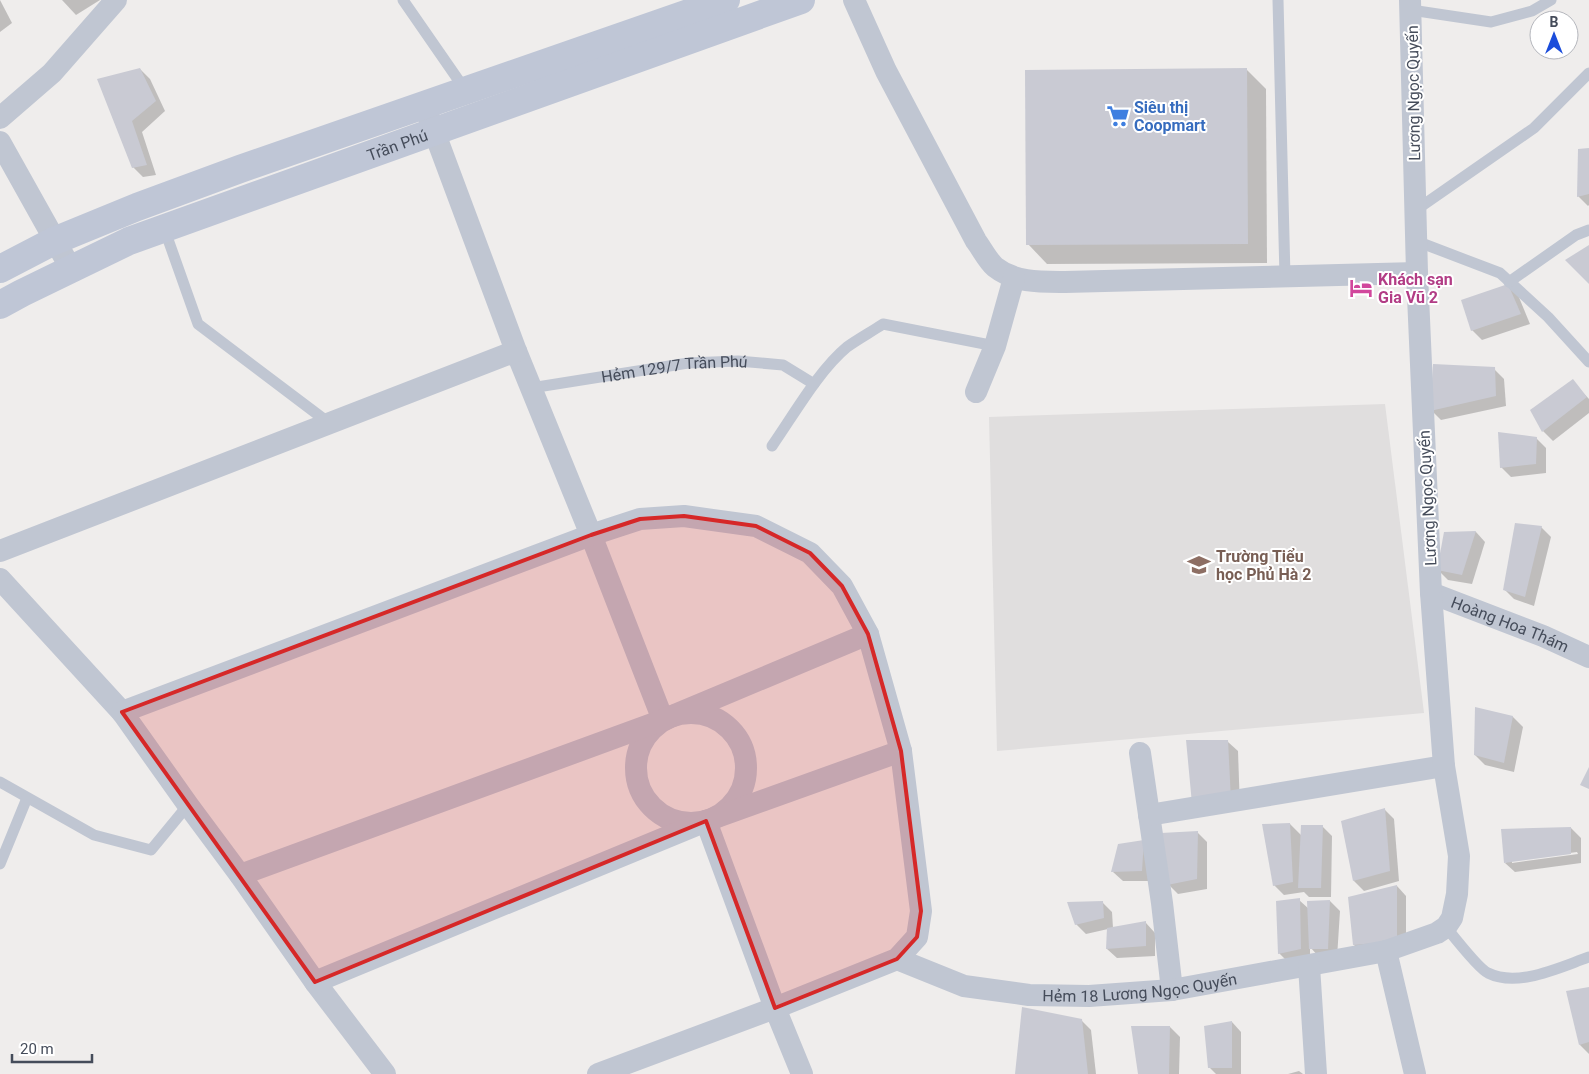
<svg xmlns="http://www.w3.org/2000/svg" width="1589" height="1074" viewBox="0 0 1589 1074" font-family="Roboto,sans-serif">
  <rect width="100%" height="100%" fill="#efedec"/>
  <path fill="#e0dede" d="M1385,404L1424,713L997,751L989,417Z"/>
  <g fill="#0003" fill-rule="evenodd">
    <path d="M0,0L12,23L0,32Z"/>
    <path d="M62,0H100L76,15Z"/>
    <path d="M140,69L150,79L165,111L142,132L156,175L143,177L133,167L99,80Z"/>
    <path d="M1247,70L1266,89L1267,263L1047,264L1028,244Z"/>
    <path d="M1589,149V205L1588,206L1578,196Z"/>
    <path d="M1508,285L1518,295L1530,324L1482,340L1472,330Z"/>
    <path d="M1494,369L1504,379L1506,406L1441,420L1432,411Z"/>
    <path d="M1572,381L1589,399V413L1553,441L1543,431Z"/>
    <path d="M1536,438L1546,448V473L1511,477L1501,467Z"/>
    <path d="M1541,527L1551,537L1534,606L1514,599L1504,589Z"/>
    <path d="M1476,532L1485,542L1472,584L1448,580L1438,570L1445,533Z"/>
    <path d="M1476,709L1513,717L1523,727L1514,772L1485,765L1475,755Z"/>
    <path d="M1228,742L1238,751L1240,809L1203,814Z"/>
    <path d="M1384,809L1394,819L1399,881L1364,891L1354,881L1342,822Z"/>
    <path d="M1290,824L1301,835L1322,826L1332,836L1331,897H1309L1304,892L1284,895L1274,885Z"/>
    <path d="M1571,828L1581,838V863L1515,872L1505,863ZM1577,852L1578,854L1512,863V861Z"/>
    <path d="M1197,832L1207,842V889L1178,894L1168,884Z"/>
    <path d="M1143,841L1151,881H1123L1113,872Z"/>
    <path d="M1397,886L1406,896V950L1364,955L1354,945L1349,898Z"/>
    <path d="M1299,900L1309,909L1330,901L1340,911L1337,958H1320L1310,947V958L1289,963L1279,953Z"/>
    <path d="M1102,902L1112,912L1113,928L1146,923L1155,933V956L1117,958L1107,949L1108,929L1086,934L1076,924Z"/>
    <path d="M1589,988V1054L1580,1045Z"/>
    <path d="M1081,1020L1091,1030L1096,1074H1016Z"/>
    <path d="M1232,1022L1241,1032V1074H1216L1209,1067Z"/>
    <path d="M1170,1027L1180,1037L1179,1074H1140Z"/>
    <path d="M1299,1071L1303,1074H1288Z"/>
  </g>
  <g fill="#c9cad3">
    <path d="M140,68L156,101L132,121L147,165L132,168L97,79Z"/>
    <path d="M1247,68L1248,244L1026,245L1025,70Z"/>
    <path d="M1589,148V194L1577,197L1578,149Z"/>
    <path d="M1589,245V284L1565,260Z"/>
    <path d="M1508,284L1521,314L1471,331L1461,300Z"/>
    <path d="M1433,364L1495,367L1496,396L1430,411Z"/>
    <path d="M1573,379L1587,397L1542,432L1530,410Z"/>
    <path d="M1498,432L1537,437L1536,464L1500,468Z"/>
    <path d="M1515,523L1542,526L1525,597L1503,590Z"/>
    <path d="M1476,531L1462,575L1437,570L1444,532Z"/>
    <path d="M1475,707L1513,716L1504,763L1474,755Z"/>
    <path d="M1186,740H1228L1231,800L1192,804Z"/>
    <path d="M1589,767V789L1580,785Z"/>
    <path d="M1385,808L1390,871L1353,881L1341,821Z"/>
    <path d="M1290,823L1293,882L1273,886L1262,824Z"/>
    <path d="M1301,825H1323L1321,888H1298Z"/>
    <path d="M1571,827V854L1504,863L1501,829Z"/>
    <path d="M1198,831L1197,879L1167,885L1161,833Z"/>
    <path d="M1144,840L1142,871L1111,872L1118,844Z"/>
    <path d="M1397,885V941L1353,945L1348,897Z"/>
    <path d="M1300,898L1301,949L1278,954L1276,901Z"/>
    <path d="M1330,900L1328,949H1309L1307,901Z"/>
    <path d="M1103,901L1104,918L1075,925L1067,902Z"/>
    <path d="M1146,921V946L1106,949L1107,928Z"/>
    <path d="M1589,987V1042L1579,1045L1566,991Z"/>
    <path d="M1022,1007L1082,1019L1088,1074H1015Z"/>
    <path d="M1232,1021V1068H1208L1204,1026Z"/>
    <path d="M1131,1026H1170L1169,1074H1138Z"/>
  </g>
  <g fill="none" stroke-linecap="round" stroke-linejoin="round">
    <g stroke="#c0c6d2" stroke-width="11">
      <path d="M403,0L466,91"/>
      <path d="M1278,0L1285,277"/>
      <path d="M1411,10L1491,22L1532,11L1551,0"/>
      <path d="M1416,210L1534,128L1589,73"/>
      <path d="M164,228L198,324L329,423"/>
      <path d="M1416,241L1500,273L1548,317L1589,362"/>
      <path d="M1509,282L1576,235L1589,230"/>
      <path id="s1" d="M531,388L688,363L738,361L783,365L814,384"/>
      <path d="M772,446C793,416 819,370 847,347C858,339 871,332 883,324L995,346"/>
      <path d="M0,782L94,835L151,850L188,805"/>
      <path d="M0,864L27,798"/>
      <path d="M1446,927C1454,937 1479,969 1488,973C1518,988 1560,967 1589,957"/>
    </g>
    <g stroke="#c0c6d2" stroke-width="22">
      <path d="M854,0L886,71L976,241C982,249 988,261 995,267C1015,283 1041,282 1065,282L1417,273"/>
      <path d="M428,115L516,351L591,535L663,720"/>
      <path d="M0,118L52,73L116,0"/>
      <path d="M0,142L71,269"/>
      <path d="M976,392L995,346L1014,278"/>
      <path d="M0,551L516,351"/>
      <path d="M0,579L122,712L188,805L240,875L315,982L385,1074"/>
      <path id="s2" d="M1431,593L1543,636L1589,657"/>
      <path d="M122,712L591,535L640,519L684,516L756,526L810,553L842,586L868,634L901,751L921,911L917,937L897,959L775,1008L598,1074"/>
      <circle cx="691" cy="768" r="55"/>
      <path d="M1140,753L1162,903L1172,990"/>
      <path d="M1149,815L1444,766"/>
      <path d="M706,821L775,1008L802,1074"/>
      <path d="M240,875L663,720L868,634"/>
      <path d="M1386,951L1415,1074"/>
      <path id="s3" d="M897,959L964,986L1029,995L1089,996L1172,990L1386,951L1437,933L1446,927L1452,918L1457,894L1459,856L1444,766L1431,593L1417,273L1410,0"/>
      <path d="M1309,966L1316,1074"/>
      <path d="M315,982L706,821L901,751"/>
    </g>
    <g stroke="#bfc6d6" stroke-width="28">
      <path d="M0,269L54,241L137,207L240,169L726,0"/>
      <path id="s4" d="M0,305L22,293L129,241L801,0"/>
    </g>
  </g>
  <path fill="#d62828" fill-opacity="0.2" stroke="#d62828" stroke-width="4" stroke-linejoin="round" d="M684,516L756,526L810,553L842,586L868,634L901,751L921,911L917,937L897,959L775,1008L706,821L315,982L122,712L591,535L640,519Z"/>
  <defs>
    <symbol id="supermarket-bare" viewBox="-9 -9 18 18"><path d="M-6-5.5h2.5l.6 2H6L4.5 2H-2.5L-4.4-4H-6ZM-1.5 3.2a1.3 1.3 0 1 0 .1 0ZM3 3.2a1.3 1.3 0 1 0 .1 0Z" fill="#3f7fe0" stroke="#fff" stroke-width="2.5" paint-order="stroke"/></symbol>
    <symbol id="hotel-bare" viewBox="-9 -9 18 18"><path d="M-6-4.5h1.5V1H6V5H4.5V3h-9V5H-6ZM-4 0a1.8 1.8 0 1 1 3.6 0ZM.5 0V-2.5h3Q6-2.5 6 0Z" fill="#d1479c" stroke="#fff" stroke-width="2.5" paint-order="stroke"/></symbol>
    <symbol id="school-bare" viewBox="-9 -9 18 18"><path d="M0-5L7-2L0 1L-7-2ZM-4 1L0 2.5L4 1V4Q0 6-4 4Z" fill="#8d6e63" stroke="#fff" stroke-width="2.5" paint-order="stroke"/></symbol>
  </defs>
  <g fill-rule="evenodd">
    <use href="#supermarket-bare" x="1102" y="100" width="32" height="32"/>
    <use href="#hotel-bare" x="1345" y="272" width="32" height="32"/>
    <use href="#school-bare" x="1183" y="549" width="32" height="32"/>
  </g>
  <g text-anchor="middle" stroke-width="4" stroke-linejoin="round" paint-order="stroke">
    <g font-size="16" fill="#454c5a" stroke="#fff">
      <text transform="translate(1413 93) rotate(-91)" y="6">Lương Ngọc Quyến</text>
      <text dy="6" stroke="none"><textPath href="#s4" startOffset="429">Trần Phú</textPath></text>
      <text dy="6" stroke="none"><textPath href="#s1" startOffset="145">Hẻm 129/7 Trần Phú</textPath></text>
      <text transform="translate(1427 498) rotate(-93)" y="6">Lương Ngọc Quyến</text>
      <text dy="6" stroke="none"><textPath href="#s2" startOffset="85">Hoàng Hoa Thám</textPath></text>
      <text dy="6" stroke="none"><textPath href="#s3" startOffset="249">Hẻm 18 Lương Ngọc Quyến</textPath></text>
    </g>
    <g font-size="16" font-weight="bold" fill="#366cbe" stroke="#fff" text-anchor="start">
      <text x="1134" y="113">Siêu thị<tspan x="1134" dy="18">Coopmart</tspan></text>
    </g>
    <g font-size="16" font-weight="bold" fill="#b23c85" stroke="#fff" text-anchor="start">
      <text x="1378" y="285">Khách sạn<tspan x="1378" dy="18">Gia Vũ 2</tspan></text>
    </g>
    <g font-size="16" font-weight="bold" fill="#785e54" stroke="#fff" text-anchor="start">
      <text x="1216" y="562">Trường Tiểu<tspan x="1216" dy="18">học Phủ Hà 2</tspan></text>
    </g>
  </g>
  <g transform="translate(1554 35)"><circle r="24" fill="#ffffff" stroke="#b5b7bd"/>
  <path d="M0-4L9 19L0 12L-9 19Z" fill="#1b4ddb"/>
  <text y="-8" font-size="14" font-weight="bold" text-anchor="middle" fill="#454c5a">B</text>
  </g>
  <path d="M12 1054v8h80v-8" fill="none" stroke="#454c5a" stroke-width="2.5"/>
  <text x="20" y="1054" font-size="15" fill="#454c5a" stroke="#ffffff" stroke-width="4" paint-order="stroke">20 m</text>
</svg>
